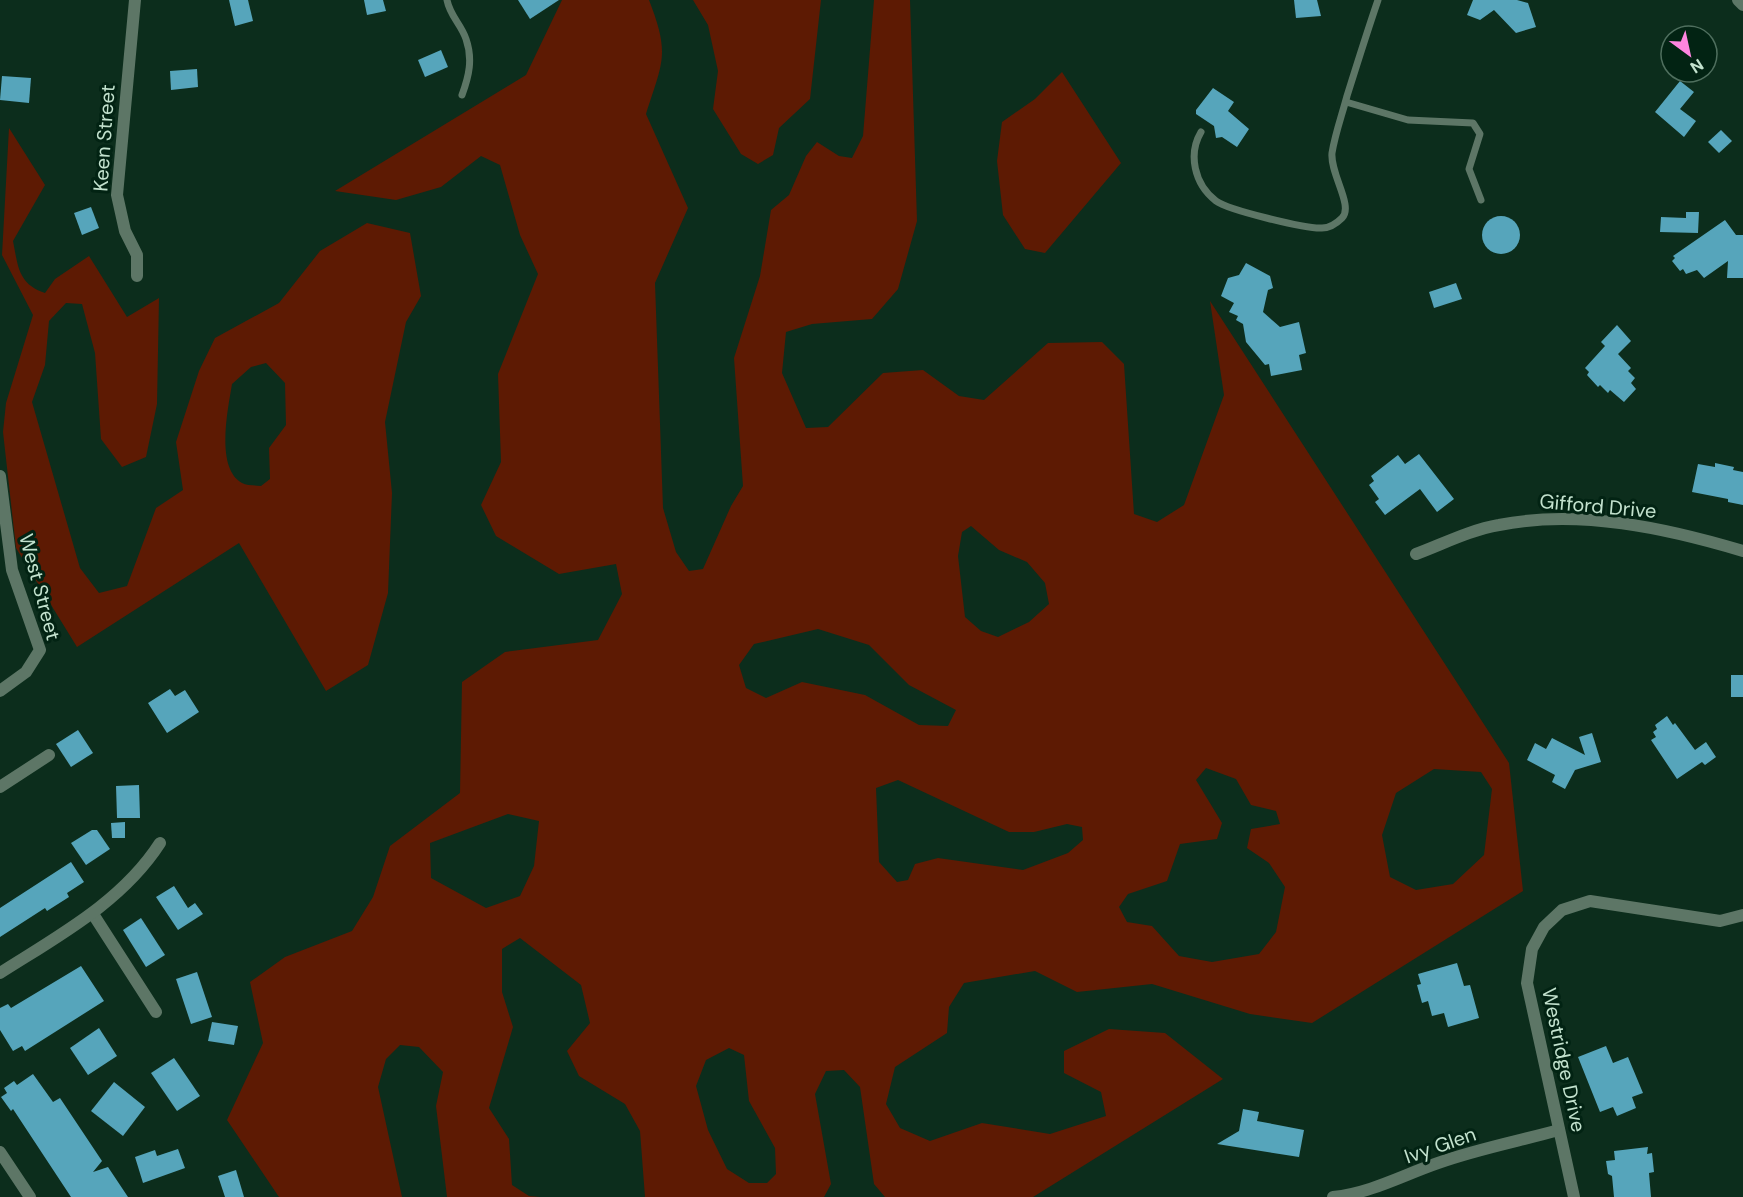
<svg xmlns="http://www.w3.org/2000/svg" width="1743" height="1197" viewBox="0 0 1743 1197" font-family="'DM Sans',sans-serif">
  <rect width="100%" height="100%" fill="#0c2d1c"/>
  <g fill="#5d1a03" fill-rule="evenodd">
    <path d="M562,0H649C670,54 663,61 646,114L688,208L655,283L663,508L676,552L689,571L703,569L731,506L743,486L734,358L760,276L771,210L789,195L806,156L817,142L839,156L852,158L863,136L874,0H910L917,221L898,289L872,319L812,324L786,332L782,373L806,428L828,427L883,373L923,370L959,396L984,400L1048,343L1102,342L1124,364L1134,514L1157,522L1184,505L1224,395L1210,301L1509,763L1523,891L1312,1023L1250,1014L1152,984L1077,992L1035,971L964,983L949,1007L947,1033L895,1067L886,1104L900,1128L930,1141L982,1123L1050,1134L1106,1116L1101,1092L1064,1073V1051L1109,1029L1165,1033L1223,1079L1033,1197H885L874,1184L860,1087L844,1070L826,1071L815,1094L831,1184L824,1197H645L640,1131L625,1104L579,1076L567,1051L590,1023L581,985L520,938L502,949V992L513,1027L489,1108L509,1139L512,1185L529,1196L540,1197H447L436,1106L443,1072L419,1047L400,1045L386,1059L378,1087L402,1197H279L227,1120L263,1043L250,982L285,957L352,931L373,897L390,846L460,793L462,682L505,652L598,640L622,594L616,564L559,574L496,536L481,505L501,462L498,374L538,274L520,235L500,165L481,156L441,187L396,200L335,191L526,75ZM971,526L999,550L1027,562L1045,583L1049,604L1029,622L998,637L981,631L965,617L958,556L962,532ZM818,629L869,645L909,685L956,710L948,726L919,725L865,695L802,682L766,698L746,688L739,665L754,644ZM1206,768L1236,779L1251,805L1276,811L1280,824L1251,829L1247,848L1269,863L1285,887L1276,932L1259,954L1212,962L1179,956L1152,926L1127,922L1119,907L1128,894L1167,881L1180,844L1217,839L1222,823L1196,780ZM1434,769L1481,772L1492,789L1484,855L1453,884L1416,890L1390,877L1382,835L1396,793ZM898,780L1009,832H1034L1067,824L1082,827L1083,840L1068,853L1023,870L938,858L915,864L908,880L897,882L879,862L876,788ZM508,814L539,821L534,866L520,896L486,908L431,878L430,843ZM729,1048L744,1055L749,1101L775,1148L776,1174L767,1183H749L727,1169L708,1130L696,1086L706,1060Z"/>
    <path d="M693,0H821L810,99L779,128L773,155L758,164L741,154L713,109L718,71L708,25Z"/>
    <path d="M1062,72L1121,163L1045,253L1025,249L1003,215L997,161L1002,122L1035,99Z"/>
    <path d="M9,128L45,185L13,241C18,266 18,284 45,293L55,279L89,256L127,317L159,298L157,404L146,457L122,467L101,439L95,353L82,304L66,303L49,321L45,365L32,402L80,568L99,593L127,586L156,508L183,490L176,442L199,371L215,338L279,303L320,251L367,223L410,233L421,296L406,322L385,422L392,493L388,593L368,665L326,691L239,543L77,647L16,548L3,432L6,403L33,315L2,255ZM266,363L285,383L286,425L269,448L270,479L261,486C255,485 247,486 242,483C215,468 228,409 232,384L251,367Z"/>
  </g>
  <g fill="#56a5bb">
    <path d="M229,0H248L253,21L235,26Z"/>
    <path d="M364,0H383L386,11L367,15Z"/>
    <path d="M518,0H559L530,19Z"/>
    <path d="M1294,0H1317L1321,16L1296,18Z"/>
    <path d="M1473,0H1517L1528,3L1536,27L1516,33L1494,10L1480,20L1467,15Z"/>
    <path d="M441,50L448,67L425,77L418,60Z"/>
    <path d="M197,69L198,87L171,90L170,71Z"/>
    <path d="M2,76L31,78L29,103L0,100Z"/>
    <path d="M1680,81L1694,92L1680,109L1696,121L1684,137L1655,112Z"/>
    <path d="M1213,88L1234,102L1228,111L1249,129L1237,147L1222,137L1216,138L1214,126L1196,114V110Z"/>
    <path d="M1721,130L1732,141L1719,153L1708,142Z"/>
    <path d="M91,207L99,228L82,235L74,213Z"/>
    <path d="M1686,212H1699L1698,233L1660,232L1661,217L1686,218Z"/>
    <circle cx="1501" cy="235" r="19"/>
    <path d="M1725,220L1736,235H1743V278H1727L1728,261L1704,278L1697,270L1686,274L1683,269L1680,271L1672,261L1675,258L1673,256Z"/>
    <path d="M1246,263L1270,276L1273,288L1268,290L1263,312L1280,327L1299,322L1306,353L1299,355L1302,370L1271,376L1269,364L1265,365L1246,342L1243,324L1236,320L1238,316L1229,312L1234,303L1221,296L1228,278L1239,275Z"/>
    <path d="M1456,283L1462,299L1434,308L1429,292Z"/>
    <path d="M1617,325L1631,341L1618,354L1631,368L1628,371L1635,378L1631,383L1636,389L1624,402L1610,390L1608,393L1600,385L1598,387L1587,375L1589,372L1585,368L1605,346L1601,342Z"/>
    <path d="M1419,454L1454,499L1437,512L1420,489L1385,515L1375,502L1379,499L1369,485L1374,481L1371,476L1398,455L1405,464Z"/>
    <path d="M1715,463L1734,467L1733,470L1743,472V505L1728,502V499L1692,492L1698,464L1715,467Z"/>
    <rect x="1731" y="675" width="12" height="22"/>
    <path d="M170,689L175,696L185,690L199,712L167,733L148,703Z"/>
    <path d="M1667,716L1673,725L1675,723L1695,750L1706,742L1716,757L1705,765L1702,762L1677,779L1651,740L1656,737L1653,732L1657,729L1655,725Z"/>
    <path d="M78,730L93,753L71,767L56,744Z"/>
    <path d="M1592,733L1601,762L1575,770L1565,789L1552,782L1555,775L1527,760L1535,743L1546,749L1552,738L1585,755L1579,737Z"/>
    <path d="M139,785L140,818H117L116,786Z"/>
    <path d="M125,822V838H112L111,823Z"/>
    <path d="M92,830H97L110,849L86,865L71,843Z"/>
    <path d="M71,862L84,882L67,893L69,897L47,911L45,908L0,937V908Z"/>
    <path d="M174,886L188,908L195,903L203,914L178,930L156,897Z"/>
    <path d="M141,918L165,955L146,967L123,930Z"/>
    <path d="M1457,963L1464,986L1470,985L1479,1018L1448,1027L1444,1013L1432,1016L1428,1001L1422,1003L1417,985L1421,984L1418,974Z"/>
    <path d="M81,966L104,1001L25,1051L22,1046L13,1051L0,1030V1008L8,1004L11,1008Z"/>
    <path d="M197,972L212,1017L191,1024L176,979Z"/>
    <path d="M212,1022L238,1026L234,1045L208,1041Z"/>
    <path d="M99,1028L117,1056L88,1075L70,1048Z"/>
    <path d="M1606,1046L1613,1063L1628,1057L1643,1093L1632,1097L1636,1108L1617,1116L1613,1107L1600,1112L1578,1057Z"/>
    <path d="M174,1058L200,1096L177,1111L151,1073Z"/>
    <path d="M33,1074L53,1102L60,1098L102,1161L93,1172L108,1167L128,1197H71L13,1109L11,1111L1,1097L7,1093L4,1088L14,1081L17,1085Z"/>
    <path d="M114,1082L145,1107L123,1136L91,1111Z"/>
    <path d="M1243,1109L1259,1112L1257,1121L1304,1130L1299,1157L1217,1144L1239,1131Z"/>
    <path d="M1648,1147L1647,1154L1652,1153L1654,1172L1649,1173L1651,1197H1614L1612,1176L1608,1174L1606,1161L1615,1160L1614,1151Z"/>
    <path d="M178,1149L185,1168L143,1183L135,1157L155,1150L157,1156Z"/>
    <path d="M236,1170L244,1197H225L218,1176Z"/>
  </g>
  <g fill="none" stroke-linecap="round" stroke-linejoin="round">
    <g stroke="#5d7666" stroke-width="7">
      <path d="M447,0C450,16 461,24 466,39C473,59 469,76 462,95"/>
      <path d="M1346,102L1408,120L1473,123L1480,134L1469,169L1481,200"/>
      <path d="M1201,132C1188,154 1194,184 1216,201C1228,210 1306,229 1322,228C1329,228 1337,223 1342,218C1354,206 1330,174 1332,153C1335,134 1342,115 1347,96C1357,64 1367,32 1378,0"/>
    </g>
    <g stroke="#5d7666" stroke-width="12">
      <path d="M135,0L117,195L125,231L137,255V276"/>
      <path d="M1738,0L1743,5"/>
      <path d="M0,476L12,570L40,650L26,672L0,691"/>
      <path d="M1416,554C1443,544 1470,530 1499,525C1579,509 1666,528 1743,551"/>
      <path d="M0,787L49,755"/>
      <path d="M93,914L156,1012"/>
      <path d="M0,973C58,936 122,902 160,843"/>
      <path d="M0,1152L30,1197"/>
      <path d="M1333,1197C1371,1193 1403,1175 1438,1163C1477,1149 1519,1141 1559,1130"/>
      <path d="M1574,1197L1527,983L1532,949L1544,927L1562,910L1590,901L1720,921L1743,915"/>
    </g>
  </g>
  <g text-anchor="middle" stroke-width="6" stroke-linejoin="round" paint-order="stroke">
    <g font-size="20" fill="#c3e2ce" stroke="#022313">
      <text transform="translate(104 138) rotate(-86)" y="7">Keen Street</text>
      <text transform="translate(1598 506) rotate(5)" y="7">Gifford Drive</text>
      <text transform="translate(40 587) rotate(75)" y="7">West Street</text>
      <text transform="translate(1564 1060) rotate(78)" y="7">Westridge Drive</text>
      <text transform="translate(1440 1145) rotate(-19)" y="7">Ivy Glen</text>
    </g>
  </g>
  <g transform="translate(1689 54) rotate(147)"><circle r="28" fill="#022313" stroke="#4f6f5e" stroke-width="1.5"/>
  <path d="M0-4.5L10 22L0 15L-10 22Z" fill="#fe85e0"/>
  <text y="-9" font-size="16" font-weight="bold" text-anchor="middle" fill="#c3e2ce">N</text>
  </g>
</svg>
